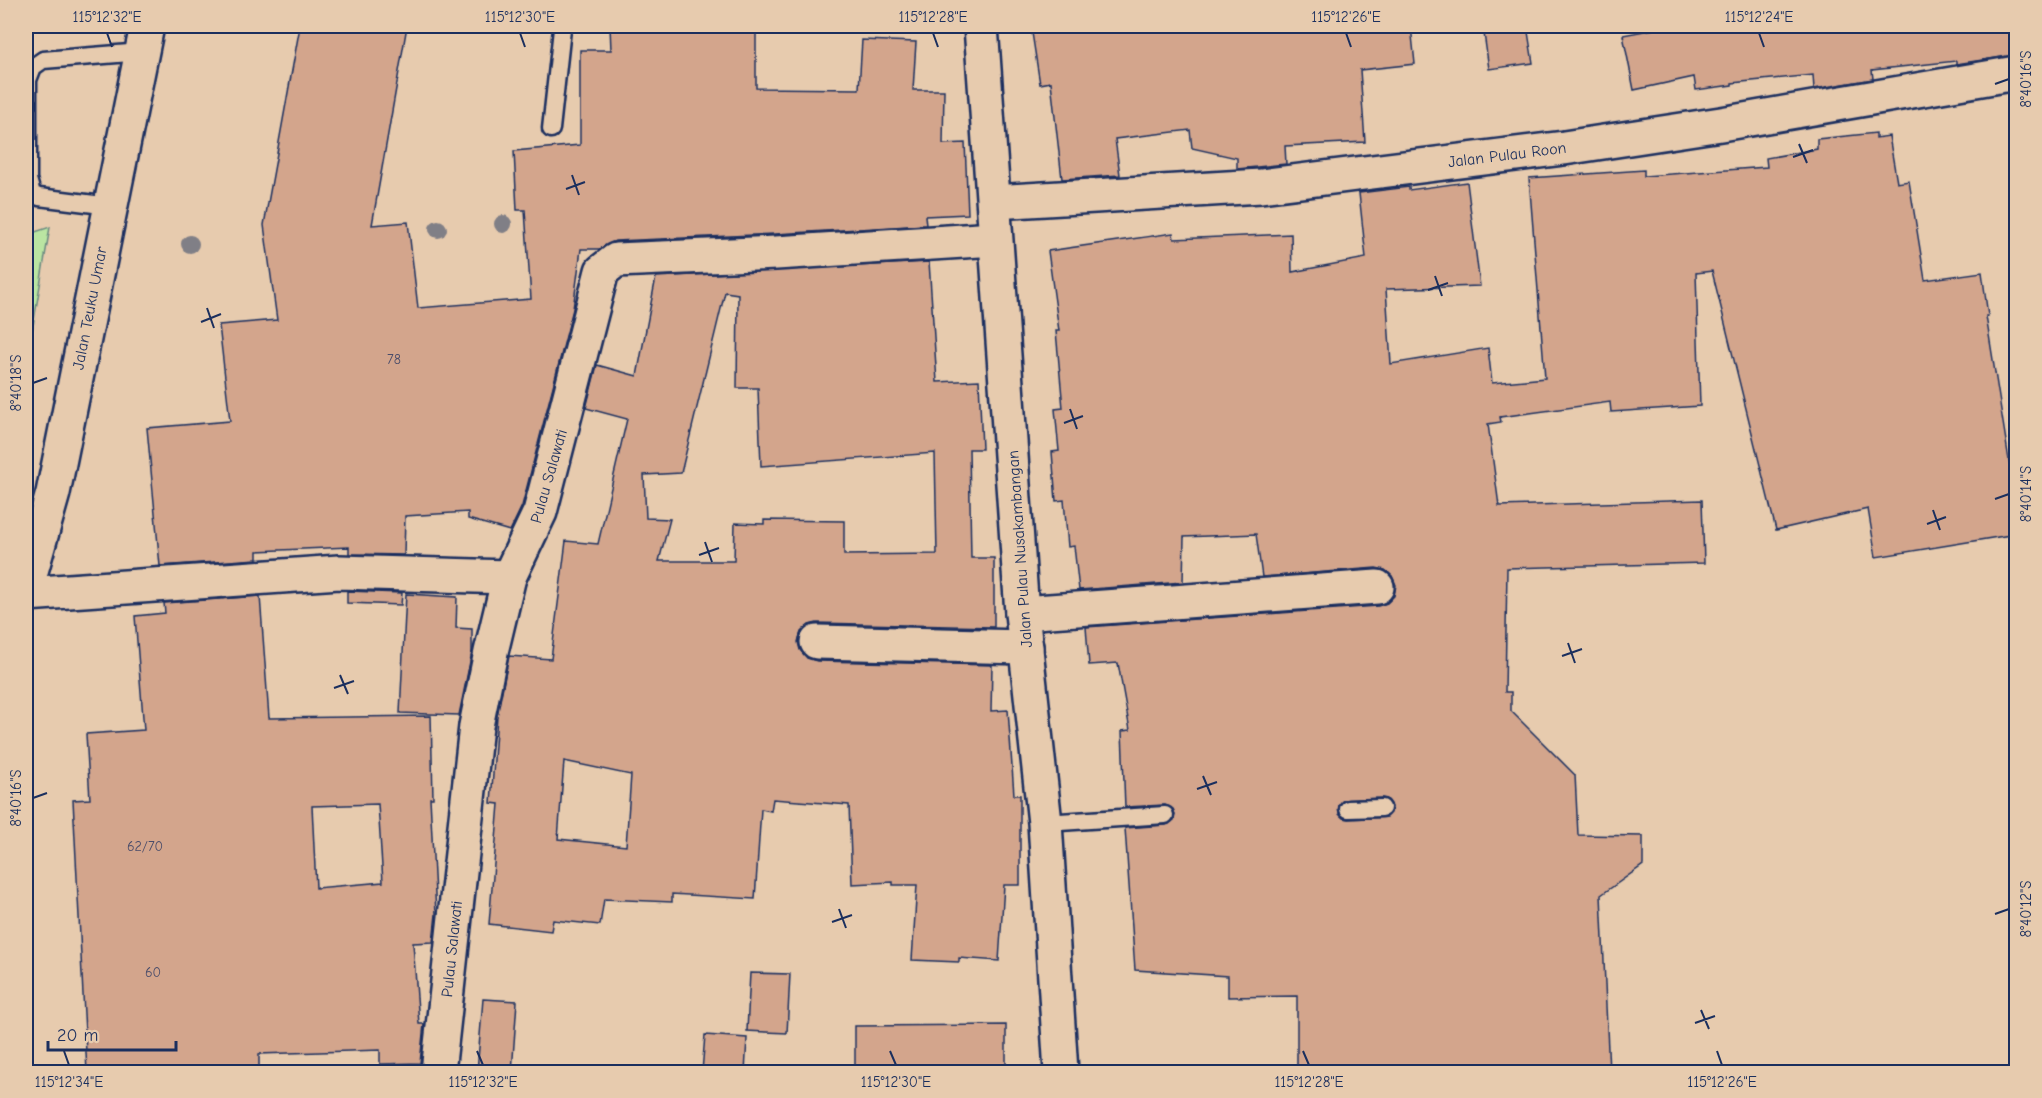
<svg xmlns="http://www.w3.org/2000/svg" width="2042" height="1098" viewBox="0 0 2042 1098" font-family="'Comic Neue',sans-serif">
  <rect width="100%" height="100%" fill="#e7cbae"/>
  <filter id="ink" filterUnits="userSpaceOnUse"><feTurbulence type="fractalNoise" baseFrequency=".0167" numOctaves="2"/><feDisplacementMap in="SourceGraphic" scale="12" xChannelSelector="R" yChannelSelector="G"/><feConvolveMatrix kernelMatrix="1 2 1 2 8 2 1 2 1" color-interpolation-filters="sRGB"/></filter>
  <g filter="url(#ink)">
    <path fill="#bae5a2" stroke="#6a8a80" stroke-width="1.5" d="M50,227L26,367V235Z"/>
    <g fill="#d3a58c" stroke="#1b2f5e" stroke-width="1.5" fill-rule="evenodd">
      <path d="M300,26H407L372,225L408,222L418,308L531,299L525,210H517L514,151L580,145V50H611L610,26H756V88L859,89L862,40L916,42L913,90H944L943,144L965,143L968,214L925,216L926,225L775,234L615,241L600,249H581L573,309L522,506L510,531L468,519V512L405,516L404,555L349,554V547L257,551V559L160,566L147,428L230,421L219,325L277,320L264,225Z"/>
      <path d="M1031,26H1281V30L1363,28V26H1411L1415,64L1360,70L1365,142L1285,146L1286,164L1237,169V158L1192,148L1190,130L1115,139L1120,175L1062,179L1051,82L1040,84Z"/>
      <path d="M1483,26H1527L1533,63L1489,69Z"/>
      <path d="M1671,26H2016V55L1956,64V61L1872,70L1873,79L1814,89L1813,75L1732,83V85L1696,90L1694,77L1634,90L1623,35Z"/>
      <path d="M1876,133V138L1889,136L1897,183L1909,181L1925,280L1982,272L1988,316H1986L2016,504V534L1876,557L1868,509L1776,530L1712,271L1696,273L1700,406L1611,412L1610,402L1500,417L1501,422L1488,424L1499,506L1702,500L1704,563L1507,568L1505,692H1511V711L1575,775L1578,835L1643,836V865L1601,895L1609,1072H1297V996L1228,997V976L1135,970L1125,828L1166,825L1174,820L1175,814L1173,809L1165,805L1125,807L1122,731L1130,730L1118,663L1089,665L1086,627L1378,606L1387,603L1394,596L1396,585L1392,576L1385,570L1376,568L1262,577L1256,534L1184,537L1183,582L1079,590L1074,546L1068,547L1064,500L1056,501L1052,452L1059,451L1055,409L1063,408L1056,331H1059L1048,251L1173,233L1174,239L1291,234L1292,272L1366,258L1359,193L1409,187V190L1467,182L1480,286L1386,289L1391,364L1488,348L1492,383L1545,378L1529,178L1644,170V176L1767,167L1766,158L1817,149V139ZM1382,798L1387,799L1392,807L1391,813L1387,817L1348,819L1343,818L1339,814V805L1343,800Z"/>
      <path d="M929,262L937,382L979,380L982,449H969L971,558H994V627L817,623L809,625L801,632L798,642L800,650L807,658L817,661L992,665L991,711L1008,710L1014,795H1020V885H1004L999,961L959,958V962L912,960L917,885H893V882L852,884L849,805L773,799L771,811L761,809L755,899L672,894V902L604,899L600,925L553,920L551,931L489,924L499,804L491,803L497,716L509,656L551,659L566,541L598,544L627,419L586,408L597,365L637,376L656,277ZM725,292L738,294L737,388H758L761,466L935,453L937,554L844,555V521L764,520V524L735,523L734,561H659L670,519L646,518L644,475L681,473ZM564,761L631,775L626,846L558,839Z"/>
      <path d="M347,591L402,593L401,605L347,603Z"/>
      <path d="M406,594L457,597L456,628L472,629V652L459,715L400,713Z"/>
      <path d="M260,596L269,718L431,716L433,798H430L436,914L433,942L413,943L419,1024H424L420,1063L380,1064V1050L259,1054V1072H87L73,800L90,799L86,734L144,730L135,616L165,613L164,603ZM378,804L383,882L316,888L312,806Z"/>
      <path d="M750,973L790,974L787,1033L747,1031Z"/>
      <path d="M483,999L517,1001L512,1072H477Z"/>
      <path d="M1006,1025V1072H855V1026Z"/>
      <path d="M705,1035L747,1038L745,1072H702Z"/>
    </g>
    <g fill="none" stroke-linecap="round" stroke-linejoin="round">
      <defs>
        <g id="service">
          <path d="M551,129L562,29L560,26"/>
          <path d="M110,206L39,197L32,194L28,179V80L33,67L43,60L142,52"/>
          <path d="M1348,809L1382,808"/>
          <path d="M1045,823L1165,815"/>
        </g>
        <g id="minor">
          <path d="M994,202L1261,186L1564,148L1721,124L2016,73"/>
          <path d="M26,594L339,572L509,577"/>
          <path d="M1022,613L1377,587"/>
          <path d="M817,642L1026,647"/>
          <path d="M438,1072L476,726L491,652L509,577L540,512L602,271L616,260L776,253L995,239"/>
        </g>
        <path id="tertiary" d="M981,26L1022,613L1045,823L1061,1072"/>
        <path id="secondary" d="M26,589L53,493L147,26"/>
      </defs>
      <use href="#service" stroke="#1b2f5e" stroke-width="21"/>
      <use href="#minor" stroke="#1b2f5e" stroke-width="38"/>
      <use href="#tertiary" stroke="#1b2f5e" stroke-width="38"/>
      <use href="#secondary" stroke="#1b2f5e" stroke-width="38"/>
      <use href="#service" stroke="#e7cbae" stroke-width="16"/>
      <use href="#minor" stroke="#e7cbae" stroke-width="33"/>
      <use href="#tertiary" stroke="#e7cbae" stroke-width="33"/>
      <use href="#secondary" stroke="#e7cbae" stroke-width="33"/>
    </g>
    <g fill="#807f86">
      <circle cx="503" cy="224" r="9"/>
      <circle cx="438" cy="229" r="9"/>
      <circle cx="190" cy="244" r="9"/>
    </g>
  </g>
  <path fill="none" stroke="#1b2f5e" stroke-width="2" d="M107,33L112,47M520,33L525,47M933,33L938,47M1346,33L1351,47M1759,33L1764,47M1995,84L2009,79M1799,144L1807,163M1793,157L1813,150M572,175L579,195M566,189L585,182M1435,276L1442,296M1428,290L1448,283M207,308L214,328M201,322L221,314M33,383L47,378M1070,409L1077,429M1064,423L1083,416M1995,499L2009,494M1933,510L1940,530M1927,524L1946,517M705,542L712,562M699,555L719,548M1568,643L1575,663M1562,656L1582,649M340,675L348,694M334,688L354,681M1203,776L1211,795M1197,789L1217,782M33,798L47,793M839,909L846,928M1995,914L2009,909M832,922L852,915M1701,1010L1709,1029M1695,1023L1715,1016M64,1051L69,1065M477,1051L483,1065M890,1051L896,1065M1303,1051L1309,1065M1717,1051L1722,1065"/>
  <g text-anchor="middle" stroke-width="5" stroke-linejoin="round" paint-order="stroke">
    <g font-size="14" fill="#494c6a">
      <text x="394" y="364">78</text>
      <text x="145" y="851">62/70</text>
      <text x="153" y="977">60</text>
    </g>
    <g font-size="16" fill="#1b2f5e" stroke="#e7cbae">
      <text transform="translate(1507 154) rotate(-7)" y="6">Jalan Pulau Roon</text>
      <text transform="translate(89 308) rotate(-79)" y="6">Jalan Teuku Umar</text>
      <text transform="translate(548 476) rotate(-74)" y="6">Pulau Salawati</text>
      <text transform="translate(1019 549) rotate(-94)" y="6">Jalan Pulau Nusakambangan</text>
      <text transform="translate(451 949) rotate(-84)" y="6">Pulau Salawati</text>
    </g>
  </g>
  <rect width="2042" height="1098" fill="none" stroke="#e7cbae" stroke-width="66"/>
  <path d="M48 1041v9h128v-9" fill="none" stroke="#1b2f5e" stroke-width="3"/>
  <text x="57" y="1041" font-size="18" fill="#1b2f5e" stroke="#e7cbae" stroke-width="4.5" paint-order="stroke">20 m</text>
  <rect x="33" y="33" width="1976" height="1032" fill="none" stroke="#1b2f5e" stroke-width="2"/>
  <g font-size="15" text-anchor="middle" fill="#1b2f5e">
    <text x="107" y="22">115°12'32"E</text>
    <text x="520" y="22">115°12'30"E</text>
    <text x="933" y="22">115°12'28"E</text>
    <text x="1346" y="22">115°12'26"E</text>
    <text x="1759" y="22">115°12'24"E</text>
    <text transform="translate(2026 79) rotate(-90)" y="5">8°40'16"S</text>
    <text transform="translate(16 383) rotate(-90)" y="5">8°40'18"S</text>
    <text transform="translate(2026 494) rotate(-90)" y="5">8°40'14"S</text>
    <text transform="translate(16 798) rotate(-90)" y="5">8°40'16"S</text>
    <text transform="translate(2026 909) rotate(-90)" y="5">8°40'12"S</text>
    <text x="69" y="1087">115°12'34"E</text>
    <text x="483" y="1087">115°12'32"E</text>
    <text x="896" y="1087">115°12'30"E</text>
    <text x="1309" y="1087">115°12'28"E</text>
    <text x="1722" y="1087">115°12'26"E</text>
  </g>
</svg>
